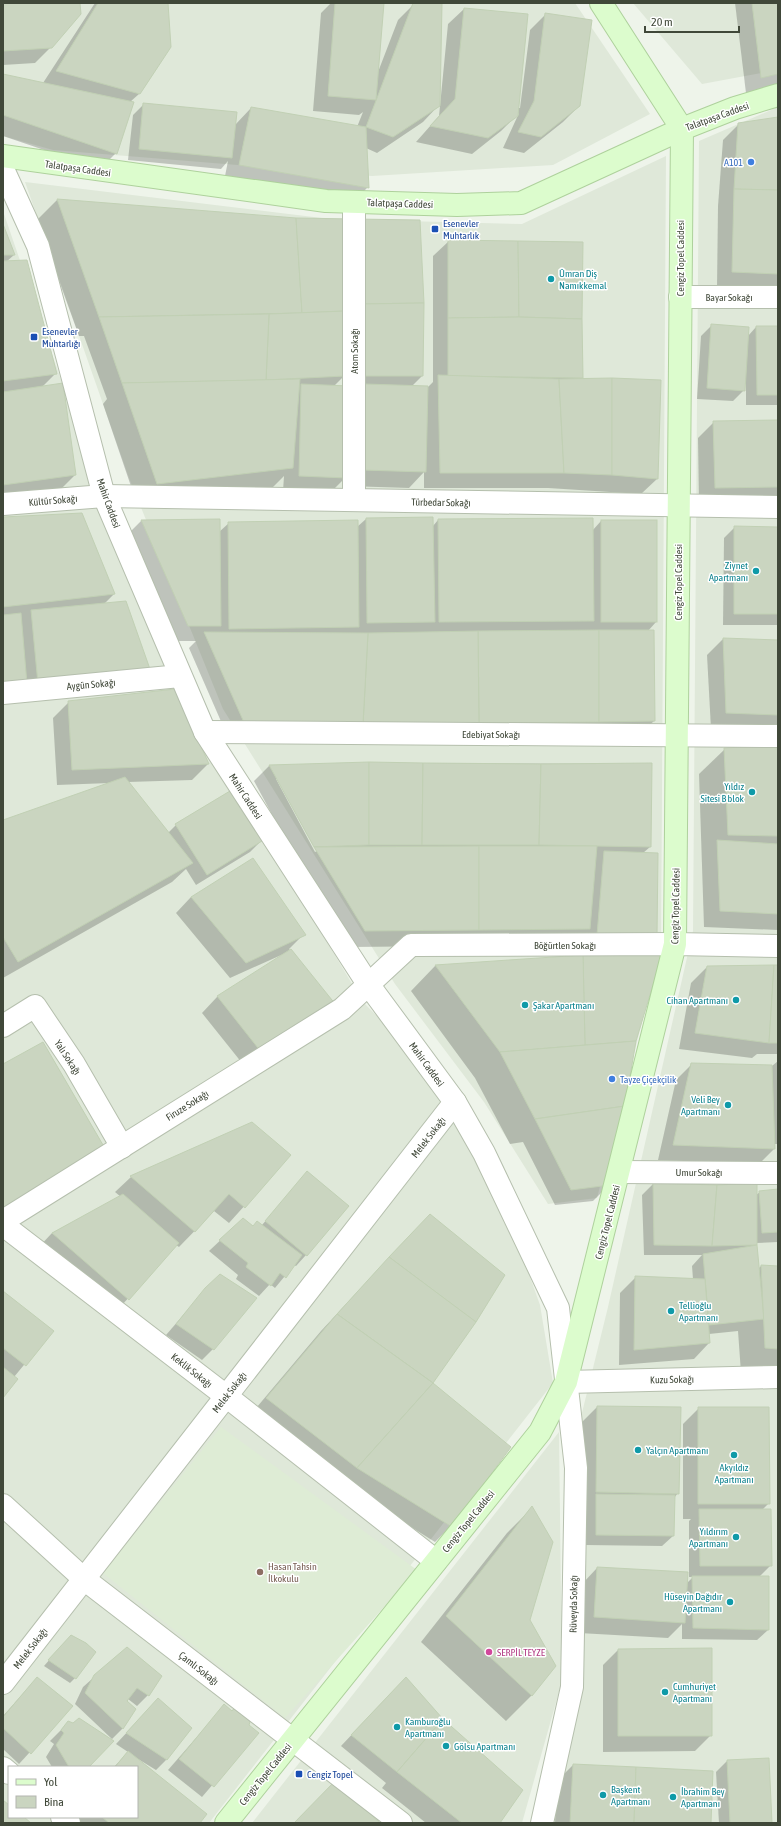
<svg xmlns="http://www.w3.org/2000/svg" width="781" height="1826" viewBox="0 0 781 1826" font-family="'Asap Condensed',sans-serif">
  <rect width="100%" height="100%" fill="#eef4ea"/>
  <g fill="#dfe8d9" fill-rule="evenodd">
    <path d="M3,3H575L650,114L553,165L372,176L53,150L3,136Z"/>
    <path d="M633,3H778V70L702,84Z"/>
    <path d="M778,107V1823H544L579,1688V1425L608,1307L693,931L699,141Z"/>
    <path d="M666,156L661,948L597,1198L548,1204L484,1102L395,984L223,709L129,478L25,182L330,219L522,224Z"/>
    <path d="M3,211L104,505L199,729L363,1002L461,1101L486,1154L540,1305L553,1383L209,1823H3ZM9,1767H137V1817H9Z"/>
    <path d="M559,1432L562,1681L522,1823H252Z"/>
  </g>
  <path fill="#deecd5" d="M221,1427L417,1570L285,1718L103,1573Z"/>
  <g fill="#0003" fill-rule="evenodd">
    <path d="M3,3H79L51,47L35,63L3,65Z"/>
    <path d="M95,3H167L139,94L130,102L116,153L100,169L3,136V75L43,83Z"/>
    <path d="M331,3H383L378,72L398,20L414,4L439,105L423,122L377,153L366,148L368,187L352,203L224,181L228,161L221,169L128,160L133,115L144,104L235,125L251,108L357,127L363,112L359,115L313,111L321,13Z"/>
    <path d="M735,3H778V86L746,93Z"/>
    <path d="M464,9L518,108H520L530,30L546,14L579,106L563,122L524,153L503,148L519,113L501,131L472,154L416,142L439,116L448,24Z"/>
    <path d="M778,118V289L717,288L718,206L723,140L739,124Z"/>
    <path d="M57,200L296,219L422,376L412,386L428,387L433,382V256L449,241L581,319L582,380L657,479L641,494L548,488H424V472L409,488L347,486V476L330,493L283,491L284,476L272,488L137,504L103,404L107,399L84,336H79L37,220ZM344,376L347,387L334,386Z"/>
    <path d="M3,227L14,255L6,262L56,373L42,387L75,475L56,494L3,502Z"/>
    <path d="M712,325L748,336L756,327H778V405H746V384H744V390L733,401L697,399L701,336Z"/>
    <path d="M778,421V502L699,504L698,438L714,422Z"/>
    <path d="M81,514L114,594L104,604L150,672L3,700V518Z"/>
    <path d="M366,519L433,526L438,520L592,531L601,521H656V622L648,631L654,721L638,736L230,742L189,648L196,641H172L126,536L141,521L219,520V532L229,523L357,527Z"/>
    <path d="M735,527L778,528V625H723L724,538Z"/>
    <path d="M723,639L778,641V725L711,729L707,655Z"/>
    <path d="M69,702L208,764L192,780L128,782L168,833L176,825L261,841L250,852L196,885L186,869L172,882L3,978V821L110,783L57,785L53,718Z"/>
    <path d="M778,746V930L704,927L699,774L725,749Z"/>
    <path d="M369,763L651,764L650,847L643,853L656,934L573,945L350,947L298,863L254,781L269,766ZM276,779H278L317,851L315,852Z"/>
    <path d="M191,897L304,934L289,949L335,1005L242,1063L202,1013L217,997L288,952L230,978L176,913Z"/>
    <path d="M583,956L635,1041L609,1185L593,1201L555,1205L523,1142L510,1144L475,1078L411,991L435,966Z"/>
    <path d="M778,966V1054H757L752,1058L679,1049L691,983L707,967Z"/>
    <path d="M778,1061V1144H774V1149L759,1164L658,1160L676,1080L692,1064L772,1066Z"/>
    <path d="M252,1123L290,1155L229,1223L214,1211L179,1247L176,1245L113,1315L37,1249L52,1233L121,1197L115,1192L131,1177Z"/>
    <path d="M307,1173L306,1255L296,1266L294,1265L275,1288L270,1284L259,1296L236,1279L238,1275L209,1251L243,1219L252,1227L262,1225Z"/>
    <path d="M653,1184L718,1186L756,1195L760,1192L778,1190V1242L756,1243L758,1269L761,1266L778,1267V1377L741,1373L738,1331L709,1334V1343L694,1359L619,1365L620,1293L636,1277L693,1279L692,1266L702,1255H644L642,1195Z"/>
    <path d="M414,1231L432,1383L451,1526L435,1542L341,1483L251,1414L321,1331Z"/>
    <path d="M206,1289L213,1349L202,1360L166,1335Z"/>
    <path d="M3,1292L52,1331L14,1377L3,1396Z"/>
    <path d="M597,1407L678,1493L674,1498L673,1536L662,1546L585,1545L582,1422Z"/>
    <path d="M699,1408L769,1503L762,1510L771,1565L759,1577L768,1630L757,1640L682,1639V1624L668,1638L579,1633L582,1584L597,1568L686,1584L693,1577H689V1521L691,1519H683V1424Z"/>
    <path d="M532,1508L529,1620L555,1666L531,1696L506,1721L421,1642L507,1533Z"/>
    <path d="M66,1641L75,1678L70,1683L44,1666Z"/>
    <path d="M127,1648L148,1695L137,1706L128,1699L123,1728L112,1739L75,1704L83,1687Z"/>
    <path d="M618,1650L711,1735L695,1751L603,1752V1665Z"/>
    <path d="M37,1678L72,1706L19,1764L3,1749V1716Z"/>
    <path d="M395,1689L499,1823H426L382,1788L386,1783L341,1746Z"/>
    <path d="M224,1706L231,1712L236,1707L247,1725L257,1733L202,1797L168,1770Z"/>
    <path d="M147,1711L191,1728L166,1760L156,1770L138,1759L137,1760L199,1823H76L73,1817H137V1767H114L128,1752L116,1744Z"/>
    <path d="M69,1722L88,1767H52L46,1757L54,1744L50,1741Z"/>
    <path d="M727,1761L771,1823H719L716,1772Z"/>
    <path d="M573,1765L710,1823H555L557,1781Z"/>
  </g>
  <g fill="#cad5c0" stroke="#c1d0b4">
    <path d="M3,3H80L81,14L52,48L3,51Z"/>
    <path d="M98,3H168L171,47L140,94L56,71Z"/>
    <path d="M335,3H384L376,100L328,96Z"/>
    <path d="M413,3H442L440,106L393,137L366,127Z"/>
    <path d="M752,3H778V74L761,78Z"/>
    <path d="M464,8L528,14L518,116L488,138L430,126L455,99Z"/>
    <path d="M545,13L592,20L580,106L541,137L518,132L534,101Z"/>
    <path d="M3,74L134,102L117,154L3,115Z"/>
    <path d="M143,103L237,112L232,158L139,149Z"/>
    <path d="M251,107L366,127L369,188L239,165Z"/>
    <path d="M778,117V190L734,189L738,123Z"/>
    <path d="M734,189L778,190V274L732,272Z"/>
    <path d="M57,199L296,218L302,313L99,317Z"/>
    <path d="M296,218L354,219L345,311L302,313Z"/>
    <path d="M354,219L420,220L424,303L360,304Z"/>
    <path d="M3,224L15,255H3Z"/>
    <path d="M448,240L518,241L519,317L448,318Z"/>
    <path d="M518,241L583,242L582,319L519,317Z"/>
    <path d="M27,260L57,374L3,381V261Z"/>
    <path d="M424,303L423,376H363L360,304Z"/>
    <path d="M345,311V376L266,380L269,314Z"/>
    <path d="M269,314L266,380L122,383L99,317Z"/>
    <path d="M519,317L582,319L583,378L448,376V318Z"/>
    <path d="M711,324L749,327L745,391L707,388Z"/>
    <path d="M756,326H778V395H757Z"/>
    <path d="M438,375L559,379L564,473H440Z"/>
    <path d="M612,378V475L564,473L559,379Z"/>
    <path d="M612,378L661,380L658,479L612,475Z"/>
    <path d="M300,379L293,468L157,484L122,383Z"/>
    <path d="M63,383L76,475L3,485V392Z"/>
    <path d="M301,384L349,386L347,478L299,476Z"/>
    <path d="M365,384L428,386L426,472L362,470Z"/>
    <path d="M778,420V487L715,488L713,421Z"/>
    <path d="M82,513L115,594L3,607V517Z"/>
    <path d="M433,517L435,622L367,623L366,518Z"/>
    <path d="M593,518L594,621L439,622L438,519Z"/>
    <path d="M220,519L221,626H188L141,520Z"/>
    <path d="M358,520L359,627L229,629L228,522Z"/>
    <rect x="601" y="520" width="56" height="102"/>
    <path d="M734,526L778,527V614H734Z"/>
    <path d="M126,601L151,672L38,684L31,610Z"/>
    <path d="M21,613L27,684L3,686V615Z"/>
    <path d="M599,630V722L479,723L478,631Z"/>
    <path d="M599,630H654L655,721L599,722Z"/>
    <path d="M478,631L479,723L363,724L368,633Z"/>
    <path d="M204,632L368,633L363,724L246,727Z"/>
    <path d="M723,638L778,640V715L726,713Z"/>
    <path d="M175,689L209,764L72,770L68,701Z"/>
    <path d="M778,745V836L728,835L724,748Z"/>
    <path d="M369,762V845L314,847L269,765Z"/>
    <path d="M369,762L423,763L422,845H369Z"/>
    <path d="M423,763L541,764L539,845H422Z"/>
    <path d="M652,763L651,847L539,845L541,764Z"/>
    <path d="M125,777L193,863L18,962L3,937V820Z"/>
    <path d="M230,791L262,841L207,875L175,824Z"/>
    <path d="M717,840L778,844V914L720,911Z"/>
    <path d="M479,846V930L365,931L314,847Z"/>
    <path d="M479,846H597L590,929L479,930Z"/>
    <path d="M604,851L658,853L657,935H597Z"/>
    <path d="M253,858L306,935L246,963L191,897Z"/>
    <path d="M291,949L336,1005L258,1048L217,996Z"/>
    <path d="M663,952L636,1041L585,1045L583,955Z"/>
    <path d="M583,955L585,1045L500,1052L435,965Z"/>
    <path d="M774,965L769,1043L695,1033L707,966Z"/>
    <path d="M774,965H778V1043H769Z"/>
    <path d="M636,1041L625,1106L535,1119L500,1052Z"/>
    <path d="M43,1042L103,1145L3,1209V1064Z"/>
    <path d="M691,1063L772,1065L775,1149L673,1145Z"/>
    <path d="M625,1106L610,1185L571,1190L535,1119Z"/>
    <path d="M252,1122L291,1155L245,1208L229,1194L195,1232L130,1176Z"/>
    <path d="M307,1171L349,1206L307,1256L265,1221Z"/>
    <path d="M653,1183L717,1185L712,1246L654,1245Z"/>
    <path d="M757,1183V1245L712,1246L717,1185Z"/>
    <path d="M778,1189V1232L762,1233L759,1191Z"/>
    <path d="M123,1194L179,1243L129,1300L52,1233Z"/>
    <path d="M430,1214L505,1275L476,1322L389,1257Z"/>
    <path d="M243,1218L253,1226L257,1221L302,1255L286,1278L280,1273L271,1286L246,1267L248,1263L219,1240Z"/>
    <path d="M757,1245L764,1319L709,1325L703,1254Z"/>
    <path d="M389,1257L476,1322L433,1383L337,1314Z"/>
    <path d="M761,1265L778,1266V1349L765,1348Z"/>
    <path d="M220,1274L257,1298L214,1350L176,1324L205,1288Z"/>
    <path d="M635,1276L705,1279L710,1343L634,1350Z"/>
    <path d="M3,1291L54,1331L26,1366L3,1348Z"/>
    <path d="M337,1314L433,1383L357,1468L266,1398Z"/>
    <path d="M3,1367L18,1379L3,1398Z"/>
    <path d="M433,1383L511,1447L452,1527L357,1468Z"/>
    <path d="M597,1406L681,1407L679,1494L596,1492Z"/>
    <path d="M698,1407H769L770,1504H698Z"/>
    <path d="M596,1494L675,1495L674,1536L596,1535Z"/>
    <path d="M532,1506L553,1542L530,1620L556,1666L532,1696L446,1616Z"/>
    <path d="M699,1509H771L772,1566H700Z"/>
    <path d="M597,1567L688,1572L685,1623L594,1617Z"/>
    <path d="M692,1576H769V1630L693,1628Z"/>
    <path d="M71,1635L86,1643L96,1652L76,1679L48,1660Z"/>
    <path d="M127,1647L162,1676L149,1696L137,1688L127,1701L136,1709L123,1729L85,1693L94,1675Z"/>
    <path d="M712,1648V1736H618V1649Z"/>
    <path d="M37,1677L73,1706L31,1754L3,1728V1717Z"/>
    <path d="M406,1677L443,1719L397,1772L351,1735Z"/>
    <path d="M158,1698L192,1728L167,1760L126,1733Z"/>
    <path d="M224,1704L232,1711L236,1706L251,1719L249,1725L259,1733L214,1787L179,1759Z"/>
    <path d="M79,1718L114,1741L89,1767H69L56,1745L64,1733L61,1730L68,1721L73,1723Z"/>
    <path d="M443,1719L523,1790L500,1823H462L397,1772Z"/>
    <path d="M128,1751L207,1814L200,1823H109L102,1817H137V1767H115Z"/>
    <path d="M769,1758L772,1823H730L727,1760Z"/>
    <path d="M573,1764L636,1767L634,1823H570Z"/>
    <path d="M636,1767L713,1771L711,1823H634Z"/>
    <path d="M335,1781L380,1823H294Z"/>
    <path d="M3,1800L9,1805V1817H24L31,1823H3Z"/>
  </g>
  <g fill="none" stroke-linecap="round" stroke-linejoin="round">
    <defs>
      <g id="street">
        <path d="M3,169L38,246L104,496L205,732L368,984L455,1102L484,1153L558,1308L576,1468L572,1687L542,1823"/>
        <path d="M680,297H778"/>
        <path d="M354,500V202"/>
        <path d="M3,504L104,496L778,507"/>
        <path d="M3,693L180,676"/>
        <path d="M205,732L778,736"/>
        <path d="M3,1026L35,1006L74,1064L122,1147"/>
        <path d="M620,1172L778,1173"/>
        <path d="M3,1221L342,1009L411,945L675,944L778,946"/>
        <path d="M3,1225L226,1396L436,1561"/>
        <path d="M566,1382L778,1377"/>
        <path d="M3,1505L84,1579L401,1823"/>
        <path d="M3,1683L455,1102"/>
        <path d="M3,1768L9,1773"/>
        <path d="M62,1817L69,1823"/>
      </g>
      <g id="secondary">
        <path d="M3,156L326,201L457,205L521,203L682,129L735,108L778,95"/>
        <path d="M226,1823L540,1432L566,1382L675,944L682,129L601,3"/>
      </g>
    </defs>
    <use href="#street" stroke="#b5bfad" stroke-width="24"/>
    <use href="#secondary" stroke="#aed19c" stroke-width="24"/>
    <use href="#street" stroke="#fff" stroke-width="22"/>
    <use href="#secondary" stroke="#dcfccd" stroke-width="22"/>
  </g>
  <g fill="#3f7fe0" stroke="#fff" stroke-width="1.5">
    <circle cx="751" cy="162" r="4"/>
    <circle cx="612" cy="1079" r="4"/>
  </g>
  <g fill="#1a4fb4" stroke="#fff" stroke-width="1.5">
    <rect x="431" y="225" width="8" height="8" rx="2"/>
    <rect x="30" y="333" width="8" height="8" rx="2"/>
    <rect x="295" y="1770" width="8" height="8" rx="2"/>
  </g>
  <g fill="#0f9aa8" stroke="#fff" stroke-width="1.5">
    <circle cx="551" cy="279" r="4"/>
    <circle cx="756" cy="571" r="4"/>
    <circle cx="752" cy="792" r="4"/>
    <circle cx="736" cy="1000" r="4"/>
    <circle cx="525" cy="1005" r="4"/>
    <circle cx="728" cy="1105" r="4"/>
    <circle cx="671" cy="1311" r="4"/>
    <circle cx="638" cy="1450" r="4"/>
    <circle cx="734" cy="1455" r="4"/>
    <circle cx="736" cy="1537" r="4"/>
    <circle cx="730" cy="1602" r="4"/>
    <circle cx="665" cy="1692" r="4"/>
    <circle cx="397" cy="1727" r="4"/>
    <circle cx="446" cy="1746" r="4"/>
    <circle cx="603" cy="1795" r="4"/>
    <circle cx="673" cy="1797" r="4"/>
  </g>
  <circle fill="#8d6e63" stroke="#fff" stroke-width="1.5" cx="260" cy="1572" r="4"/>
  <circle fill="#d1479c" stroke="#fff" stroke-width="1.5" cx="489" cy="1652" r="4"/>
  <g text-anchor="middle" stroke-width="3" stroke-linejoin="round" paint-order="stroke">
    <g font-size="10" fill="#404839" stroke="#fff">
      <text transform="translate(717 116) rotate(-20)" y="4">Talatpaşa Caddesi</text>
      <text transform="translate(78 168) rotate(8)" y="4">Talatpaşa Caddesi</text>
      <text transform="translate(400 203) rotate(2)" y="4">Talatpaşa Caddesi</text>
      <text transform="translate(680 258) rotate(-90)" y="4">Cengiz Topel Caddesi</text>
      <text x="729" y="301">Bayar Sokağı</text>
      <text transform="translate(354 351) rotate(-90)" y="4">Atom Sokağı</text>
      <text transform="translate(53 500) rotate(-5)" y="4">Kültür Sokağı</text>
      <text transform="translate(441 502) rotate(1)" y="4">Türbedar Sokağı</text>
      <text transform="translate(109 503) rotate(70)" y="4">Mahir Caddesi</text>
      <text transform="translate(678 582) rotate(-90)" y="4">Cengiz Topel Caddesi</text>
      <text transform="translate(91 684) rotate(-5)" y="4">Aygün Sokağı</text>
      <text x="491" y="738">Edebiyat Sokağı</text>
      <text transform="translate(246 796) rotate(57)" y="4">Mahir Caddesi</text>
      <text transform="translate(675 906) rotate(-89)" y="4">Cengiz Topel Caddesi</text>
      <text x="565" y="949">Böğürtlen Sokağı</text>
      <text transform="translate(68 1057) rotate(57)" y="4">Yalı Sokağı</text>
      <text transform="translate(427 1064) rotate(54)" y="4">Mahir Caddesi</text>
      <text transform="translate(187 1105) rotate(-32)" y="4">Firuze Sokağı</text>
      <text transform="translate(428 1137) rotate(-52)" y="4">Melek Sokağı</text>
      <text x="699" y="1176">Umur Sokağı</text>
      <text transform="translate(607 1222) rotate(-76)" y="4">Cengiz Topel Caddesi</text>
      <text transform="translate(192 1370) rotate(38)" y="4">Keklik Sokağı</text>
      <text transform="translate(672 1379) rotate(-1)" y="4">Kuzu Sokağı</text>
      <text transform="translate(229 1392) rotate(-52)" y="4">Melek Sokağı</text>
      <text transform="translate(468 1521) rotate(-51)" y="4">Cengiz Topel Caddesi</text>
      <text transform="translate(573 1604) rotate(-89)" y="4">Rüveyda Sokağı</text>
      <text transform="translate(30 1648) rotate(-52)" y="4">Melek Sokağı</text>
      <text transform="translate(199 1668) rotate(38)" y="4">Çamlı Sokağı</text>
      <text transform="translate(265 1774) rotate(-51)" y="4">Cengiz Topel Caddesi</text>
    </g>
    <g font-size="10" fill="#366cbe" stroke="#fff" text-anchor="end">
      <text x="743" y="166">A101</text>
      <text x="620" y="1083" text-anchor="start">Tayze Çiçekçilik</text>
    </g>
    <g font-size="10" fill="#164399" stroke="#fff" text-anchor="start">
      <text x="443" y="227">Esenevler<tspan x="443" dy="12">Muhtarlık</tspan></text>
      <text x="42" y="335">Esenevler<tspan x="42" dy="12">Muhtarlığı</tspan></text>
      <text x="307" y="1778">Cengiz Topel</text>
    </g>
    <g font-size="10" fill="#0d838f" stroke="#fff" text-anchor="start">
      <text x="559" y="277">Ümran Diş<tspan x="559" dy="12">Namıkkemal</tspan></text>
      <text x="748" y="569" text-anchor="end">Ziynet<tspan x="748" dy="12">Apartmanı</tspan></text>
      <text x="744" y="790" text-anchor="end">Yıldız<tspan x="744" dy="12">Sitesi B blok</tspan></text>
      <text x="728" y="1004" text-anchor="end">Cihan Apartmanı</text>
      <text x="533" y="1009">Şakar Apartmanı</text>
      <text x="720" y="1103" text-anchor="end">Veli Bey<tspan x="720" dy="12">Apartmanı</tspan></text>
      <text x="679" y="1309">Tellioğlu<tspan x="679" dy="12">Apartmanı</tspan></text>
      <text x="646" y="1454">Yalçın Apartmanı</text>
      <text x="734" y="1471" text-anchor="middle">Akyıldız<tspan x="734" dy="12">Apartmanı</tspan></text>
      <text x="728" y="1535" text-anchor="end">Yıldırım<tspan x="728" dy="12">Apartmanı</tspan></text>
      <text x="722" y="1600" text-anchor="end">Hüseyin Dağıdır<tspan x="722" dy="12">Apartmanı</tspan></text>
      <text x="673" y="1690">Cumhuriyet<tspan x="673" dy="12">Apartmanı</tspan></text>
      <text x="405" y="1725">Kamburoğlu<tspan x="405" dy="12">Apartmanı</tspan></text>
      <text x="454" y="1750">Gölsu Apartmanı</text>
      <text x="611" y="1793">Başkent<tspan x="611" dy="12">Apartmanı</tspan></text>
      <text x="681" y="1795">İbrahim Bey<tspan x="681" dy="12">Apartmanı</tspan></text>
    </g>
    <g font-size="10" fill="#785e54" stroke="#fff" text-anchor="start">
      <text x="268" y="1570">Hasan Tahsin<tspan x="268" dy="12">İlkokulu</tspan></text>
    </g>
    <g font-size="10" fill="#b23c85" stroke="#fff" text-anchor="start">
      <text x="497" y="1656">SERPİL TEYZE</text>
    </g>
  </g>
  <rect width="781" height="1826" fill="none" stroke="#404839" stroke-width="8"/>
  <rect x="8" y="1766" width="130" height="52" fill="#ffffff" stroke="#b3b6b0"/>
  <rect x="16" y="1779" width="20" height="6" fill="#dcfccd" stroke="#b3b6b0"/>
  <text x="44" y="1786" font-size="12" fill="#404839">Yol</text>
  <rect x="16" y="1796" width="20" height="12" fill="#cad5c0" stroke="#b3b6b0"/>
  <text x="44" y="1806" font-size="12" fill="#404839">Bina</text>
  <path d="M645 26v6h94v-6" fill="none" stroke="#404839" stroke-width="2"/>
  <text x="651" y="26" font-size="12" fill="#404839" stroke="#ffffff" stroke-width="3" paint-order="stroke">20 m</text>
</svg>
